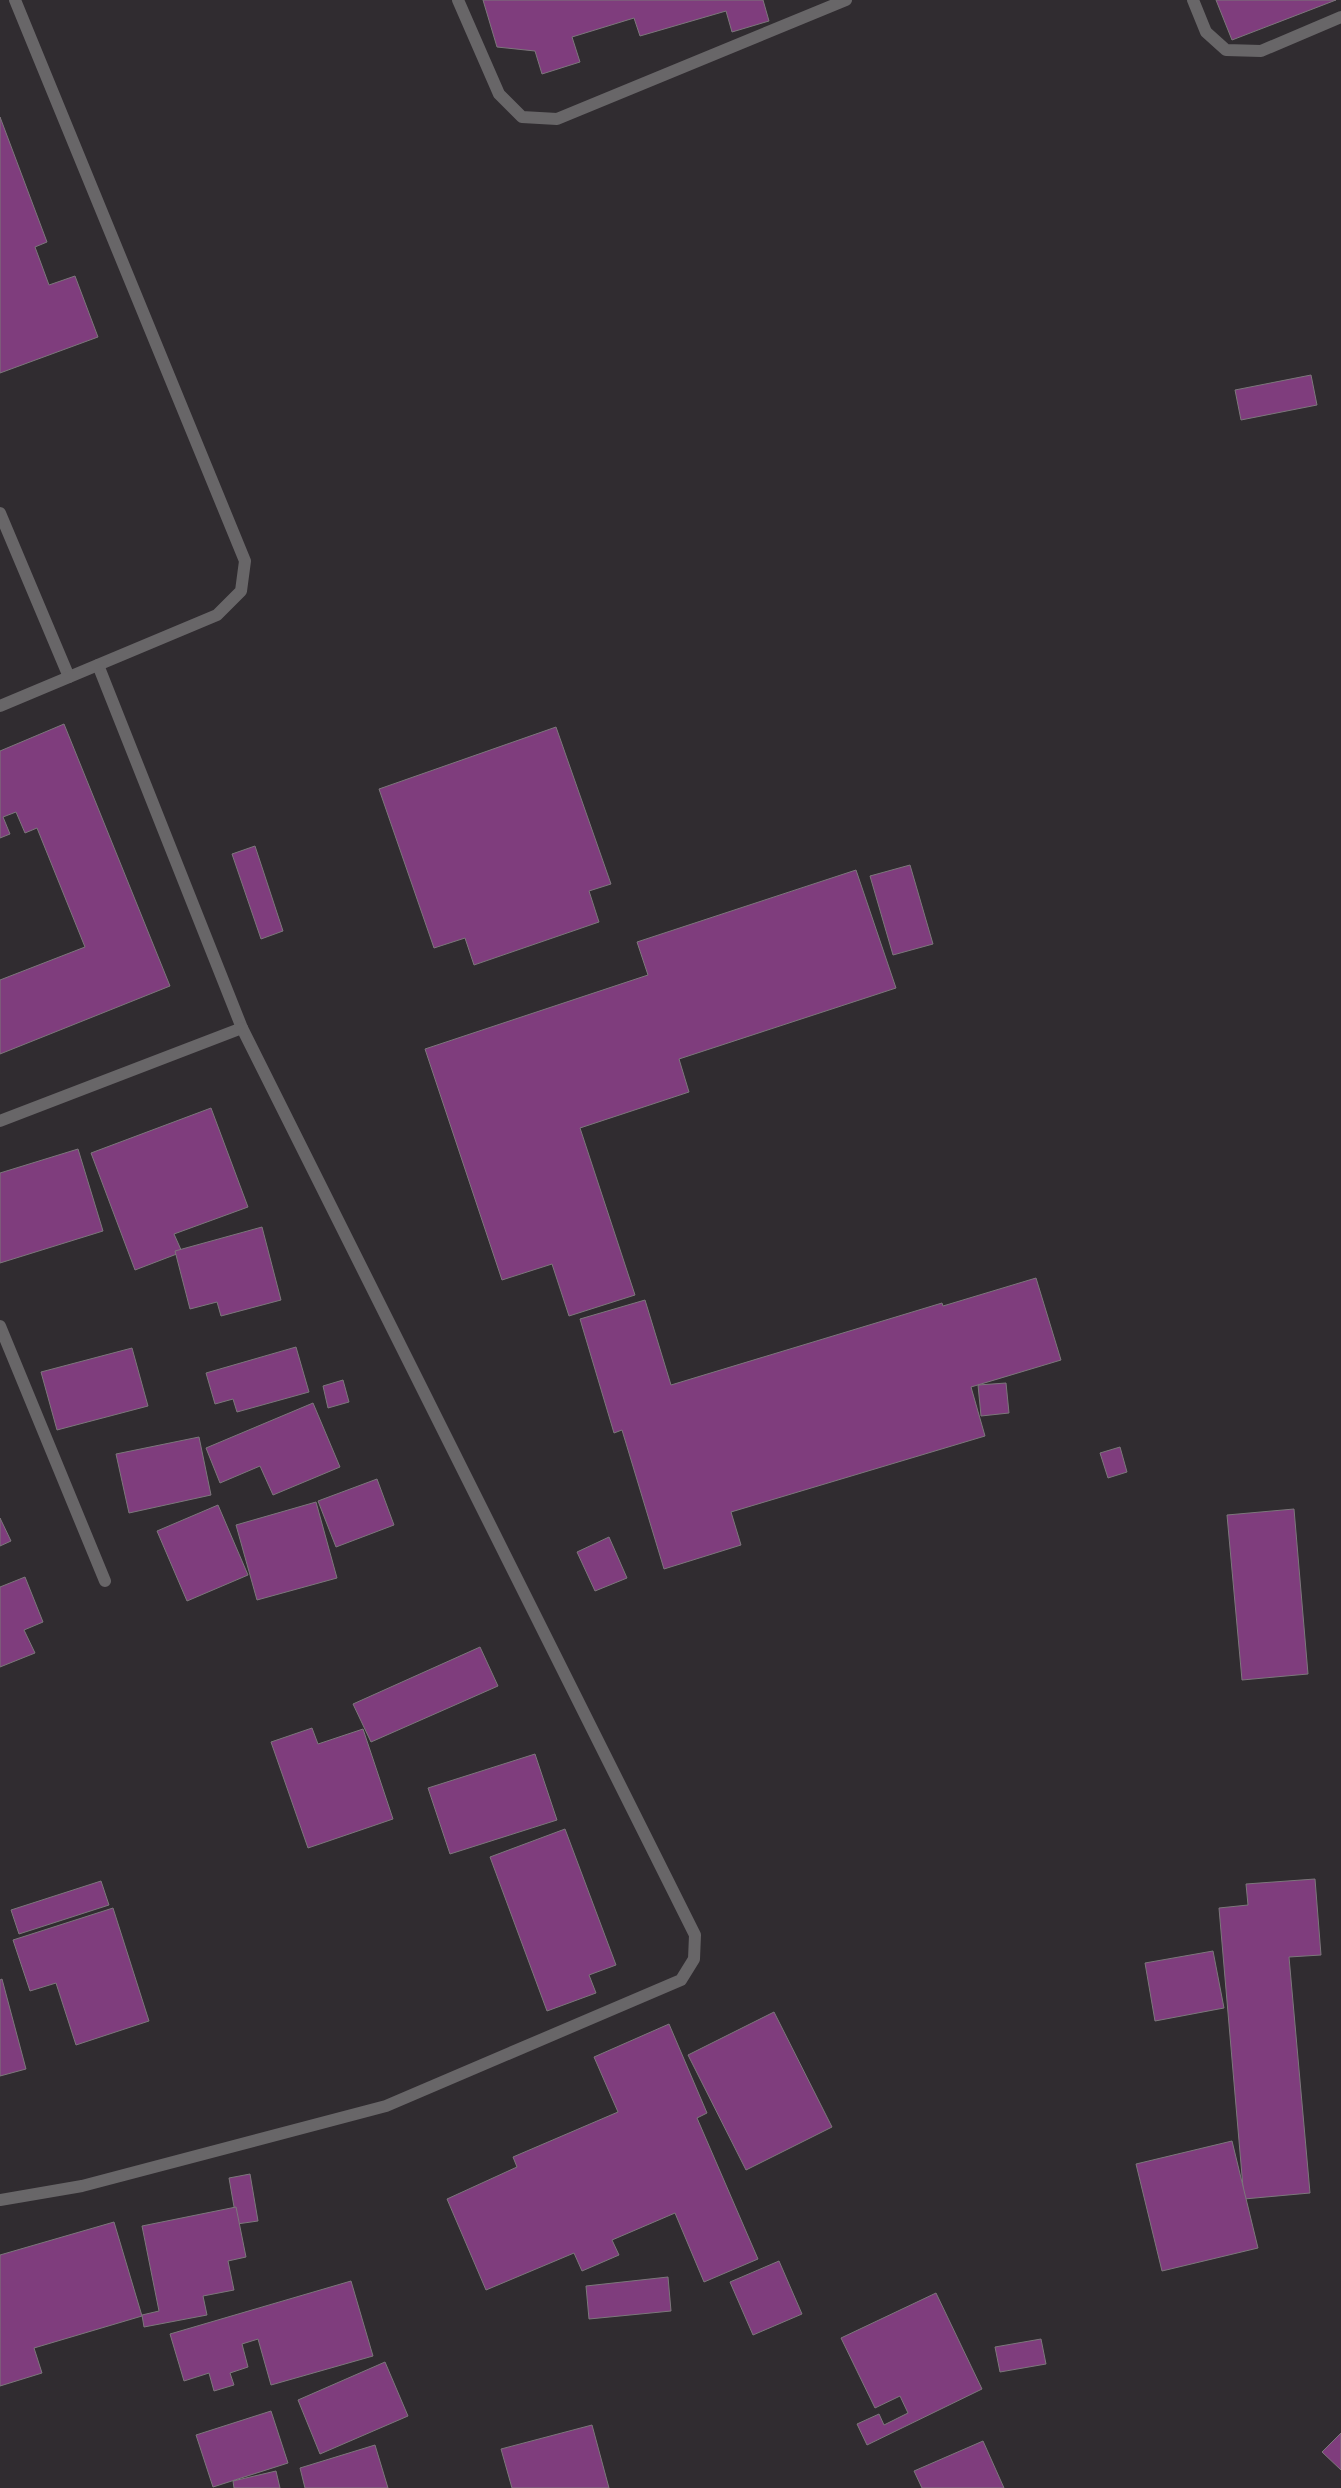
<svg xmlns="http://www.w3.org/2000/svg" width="1341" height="2488" viewBox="0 0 1341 2488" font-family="'Roboto Condensed',sans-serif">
  <rect width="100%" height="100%" fill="#302c30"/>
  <g fill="#7f3d7d" stroke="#7c777b">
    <path d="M483,0H763L769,21L732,32L726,11L640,36L634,18L572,37L580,62L542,74L535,51L497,47Z"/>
    <path d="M1216,0H1336L1232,40Z"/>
    <path d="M0,117L47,242L35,247L49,285L75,276L98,337L0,373Z"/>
    <path d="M1311,375L1317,405L1241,420L1235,390Z"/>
    <path d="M64,724L170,986L0,1054V980L85,947L37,828L25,833L16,812L3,817L10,834L0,838V751Z"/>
    <path d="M556,727L611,884L589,891L599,922L474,965L465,938L434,948L379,789Z"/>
    <path d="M255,846L283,931L261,939L232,854Z"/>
    <path d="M910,865L933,944L893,955L870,876Z"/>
    <path d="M856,870L896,988L679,1059L689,1092L580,1128L635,1295L569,1316L552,1264L502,1280L425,1049L648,975L637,942Z"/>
    <path d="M211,1108L248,1207L174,1234L182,1252L135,1270L91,1153Z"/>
    <path d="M78,1149L103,1231L0,1263V1173Z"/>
    <path d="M262,1227L281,1300L221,1316L217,1302L190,1309L175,1251Z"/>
    <path d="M1036,1278L1061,1360L971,1387L985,1436L731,1512L741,1545L664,1569L622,1430L614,1433L580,1319L645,1300L671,1385L942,1303L943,1306Z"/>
    <path d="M296,1347L309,1392L237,1412L233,1399L215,1404L206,1373Z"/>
    <path d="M132,1348L148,1406L57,1430L41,1372Z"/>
    <path d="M343,1380L349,1402L328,1408L323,1386Z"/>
    <path d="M1006,1383L1009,1413L981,1416L978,1385Z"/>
    <path d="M313,1403L340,1467L273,1495L260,1466L220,1483L206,1448Z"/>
    <path d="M199,1437L211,1495L129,1513L116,1454Z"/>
    <path d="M1120,1447L1127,1472L1108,1478L1100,1453Z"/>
    <path d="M377,1479L394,1525L336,1547L318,1501Z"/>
    <path d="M316,1502L337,1578L257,1600L236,1525Z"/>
    <path d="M218,1505L248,1575L187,1601L157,1531Z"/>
    <path d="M1294,1509L1308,1674L1242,1680L1227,1515Z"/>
    <path d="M0,1518L11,1541L0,1546Z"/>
    <path d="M609,1537L627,1578L595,1591L577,1552Z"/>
    <path d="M25,1577L43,1622L24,1630L35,1653L0,1667V1587Z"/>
    <path d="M480,1647L498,1686L371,1742L353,1704Z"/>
    <path d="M312,1728L318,1744L363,1729L393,1819L308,1848L271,1742Z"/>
    <path d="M535,1754L557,1820L450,1854L428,1788Z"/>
    <path d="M565,1829L616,1965L589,1975L596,1993L547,2011L490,1857Z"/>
    <path d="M1315,1879L1321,1955L1289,1957L1310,2193L1244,2199L1219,1908L1248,1905L1246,1884Z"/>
    <path d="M101,1881L109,1905L19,1934L11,1910Z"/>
    <path d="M113,1908L149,2021L76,2045L56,1983L30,1991L13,1940Z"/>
    <path d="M1213,1951L1224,2008L1155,2021L1145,1963Z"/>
    <path d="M2,1979L26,2069L0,2076V1980Z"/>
    <path d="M774,2012L832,2127L746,2170L688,2055Z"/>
    <path d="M669,2024L707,2113L697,2118L758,2259L704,2282L675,2213L612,2240L619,2255L582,2271L574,2253L486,2290L447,2199L517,2167L513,2157L618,2112L594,2057Z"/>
    <path d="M1232,2141L1258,2248L1162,2271L1136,2164Z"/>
    <path d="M250,2174L258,2221L237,2224L229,2178Z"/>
    <path d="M236,2207L246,2257L228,2261L234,2290L203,2296L207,2315L144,2327L142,2315L159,2311L142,2226Z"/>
    <path d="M114,2222L142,2316L34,2348L42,2373L0,2386V2255Z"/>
    <path d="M779,2261L802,2314L753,2335L730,2282Z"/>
    <path d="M668,2277L671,2311L589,2319L586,2286Z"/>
    <path d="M351,2281L373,2356L271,2385L258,2339L242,2344L248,2367L230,2373L234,2385L214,2391L209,2373L184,2381L170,2334Z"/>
    <path d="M936,2293L982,2389L867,2445L857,2424L879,2414L884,2425L908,2413L900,2396L875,2408L841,2338Z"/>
    <path d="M1041,2339L1046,2364L1000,2372L995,2347Z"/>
    <path d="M385,2362L408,2416L320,2454L298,2400Z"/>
    <path d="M271,2411L288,2463L213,2487L196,2435Z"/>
    <path d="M592,2425L609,2488H512L501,2449Z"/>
    <path d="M1341,2433V2470L1322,2452Z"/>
    <path d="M983,2441L1004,2488H922L914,2471Z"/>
    <path d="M375,2445L388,2488H305L300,2468Z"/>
    <path d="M276,2471L280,2488H234L233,2481Z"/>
  </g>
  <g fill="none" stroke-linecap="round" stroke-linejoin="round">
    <g stroke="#686668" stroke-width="12">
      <path d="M458,0L499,94L522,117L557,119L846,0"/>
      <path d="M1193,0L1206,32L1226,50L1261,51L1341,17"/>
      <path d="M0,513L69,677"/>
      <path d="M98,665L242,1028"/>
      <path d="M0,706L217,615L241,591L245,561L15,0"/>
      <path d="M0,1121L242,1028L695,1935L694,1959L681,1980L386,2106L82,2186L0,2200"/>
      <path d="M0,1326L105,1581"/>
    </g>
  </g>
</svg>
